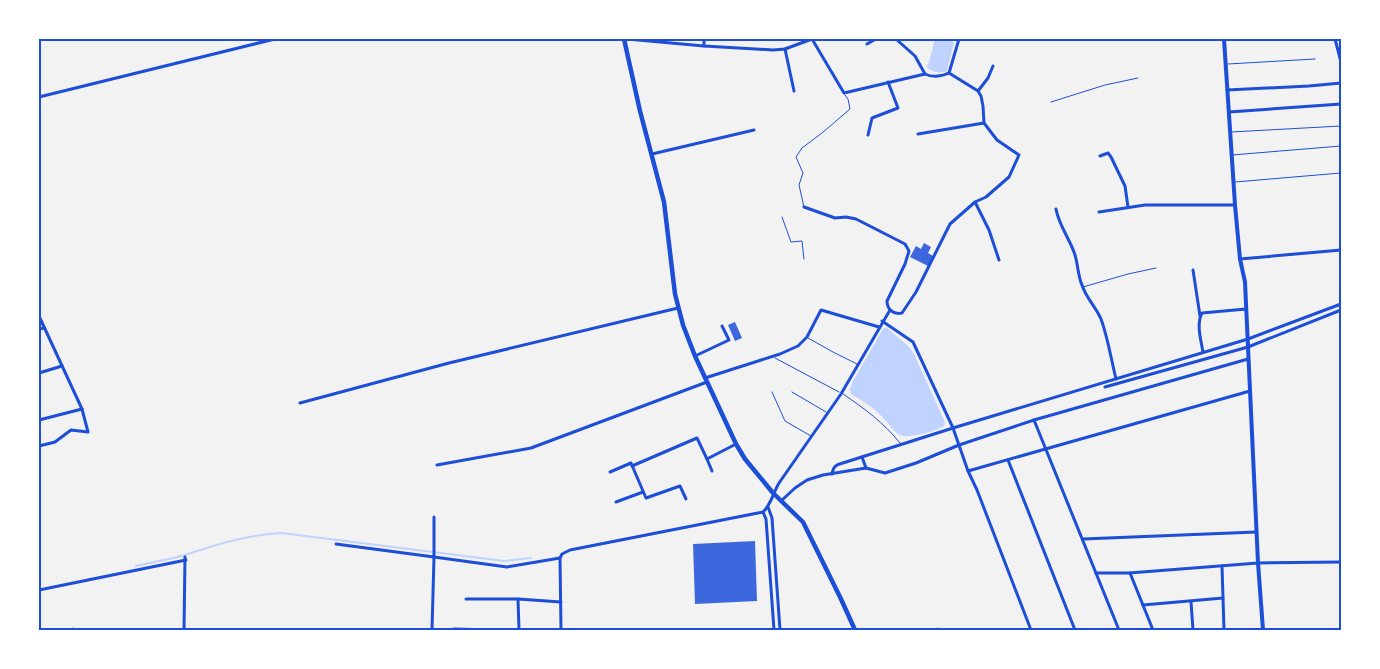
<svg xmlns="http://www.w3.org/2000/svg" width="1380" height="669" viewBox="0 0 1380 669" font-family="Rubik,sans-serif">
  <rect width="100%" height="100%" fill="#f2f2f2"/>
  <g fill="#bfd3fe">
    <path d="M935,39H941L954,42L947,71C940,74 933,72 927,68V66L929,62Z"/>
    <path d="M886,327L909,347L914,354L944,420L945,424L943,427C933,431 909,440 898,434C893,431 890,424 885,420C876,409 863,401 851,394L850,389L853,381L883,329Z"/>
  </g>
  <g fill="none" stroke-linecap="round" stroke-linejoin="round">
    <path stroke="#bfd3fe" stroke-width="2" d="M136,566C155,561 176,559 194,552C222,543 252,534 282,533L504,561L531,558"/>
  </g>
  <g fill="#3d67dc">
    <path d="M924,243L931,247L928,253L933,256L928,266L910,257L916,246L921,249Z"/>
    <path d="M735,322L742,338L735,341L728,325Z"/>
    <path d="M755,541L757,601L695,604L693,544Z"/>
  </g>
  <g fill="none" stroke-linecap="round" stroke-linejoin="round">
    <g stroke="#1d4ed8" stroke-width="1">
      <path d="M1228,64L1315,59"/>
      <path d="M1051,102L1105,85L1138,78"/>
      <path d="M1231,132L1341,126"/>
      <path d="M1232,155L1341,146"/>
      <path d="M1235,182L1341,173"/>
      <path d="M804,207L799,185L803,173L796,157L802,148L822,133L850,109L848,99L845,95"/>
      <path d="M782,217L791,242L802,241L804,259"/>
      <path d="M1083,287L1128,274L1156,268"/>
      <path d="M808,338L833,352L857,364"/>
      <path d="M775,358L839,392"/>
      <path d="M772,392L785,421L811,436"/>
      <path d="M792,392L826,412"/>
      <path d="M843,394C864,408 884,423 900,443"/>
      <path d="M932,630L938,628L941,630"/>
    </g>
    <g stroke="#1d4ed8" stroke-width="3">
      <path d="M627,39L704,46L773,50L785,49L812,39L844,93L925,74C933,78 940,77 949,73"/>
      <path d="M896,39L915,56L925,74"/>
      <path d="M1335,39L1341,62"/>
      <path d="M867,44L876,39"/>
      <path d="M704,46V39"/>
      <path d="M785,49L794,91"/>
      <path d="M949,73L959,39"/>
      <path d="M1227,90L1309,86L1341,83"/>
      <path d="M978,91L988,78L993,66"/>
      <path d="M39,97L275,39"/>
      <path d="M1229,112L1341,104"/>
      <path d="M918,134L984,123"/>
      <path d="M868,135L872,118L898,108L888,82"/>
      <path d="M652,154L754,130"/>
      <path d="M1100,156L1108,153L1111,157L1125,186L1128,207"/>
      <path d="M975,202L989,230L999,260"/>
      <path d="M804,207L835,218L846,217L856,219L905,244L909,251L905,264L887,301C887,309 893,315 902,313L916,292L950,224L975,202L986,197L1009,177L1019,155L997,140L984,123L983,106L981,96L978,91L949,73"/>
      <path d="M1056,209C1059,226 1070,239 1075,255C1078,265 1078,276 1082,285C1086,298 1096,307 1101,319C1108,338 1111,359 1116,379"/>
      <path d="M1099,212L1145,205H1235"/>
      <path d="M1240,259L1341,250"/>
      <path d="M1193,270L1200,316"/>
      <path d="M39,316L82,409L39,420"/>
      <path d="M882,321L913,342L953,428L968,471L977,490L1031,630"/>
      <path d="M39,329L44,328"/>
      <path d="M1203,352C1201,340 1196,324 1202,313L1246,309"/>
      <path d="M695,356L729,340L722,326"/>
      <path d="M39,373L62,366"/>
      <path d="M705,378L780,354L798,346L807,337L821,310L879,327"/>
      <path d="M1105,387L1248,347L1341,310"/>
      <path d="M300,403L449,363L678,308"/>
      <path d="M1034,420L1119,630"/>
      <path d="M39,446L55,442L71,430L88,432L82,409"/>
      <path d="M862,457L866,468"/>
      <path d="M707,459L712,471"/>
      <path d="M1008,460L1075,630"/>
      <path d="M437,465L531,448L707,382"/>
      <path d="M632,466L697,438L707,459L736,444"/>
      <path d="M968,471L1250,391"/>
      <path d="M610,472L631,463L646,498L680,486L686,499"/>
      <path d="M832,474C834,464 837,465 846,462L953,428L1248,339L1341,304"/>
      <path d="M781,501L795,488L807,480L823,475L866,468L885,473L916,463L959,445L1034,420L1248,359"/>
      <path d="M616,502L643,492"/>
      <path d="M768,507L772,518L780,630"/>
      <path d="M763,512L766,519L774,630"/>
      <path d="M1083,539L1256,532"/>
      <path d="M336,544L434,557V517"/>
      <path d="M1096,573H1129L1258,563L1341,562"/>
      <path d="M1130,573L1153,630"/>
      <path d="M39,590L186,560"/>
      <path d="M1223,598L1224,630"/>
      <path d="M466,599H518L561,602"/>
      <path d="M518,599L519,630"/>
      <path d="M1191,602L1193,630"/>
      <path d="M1143,605L1223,598L1222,566"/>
      <path d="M73,629L74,630"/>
      <path d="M454,629L495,630"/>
      <path d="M184,630L185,557"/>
      <path d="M432,630L434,557L507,567L560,558"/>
      <path d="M561,630L560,558L562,554L570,550L763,512C771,505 773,493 779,483L841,394L890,310"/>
    </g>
    <path stroke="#1d4ed8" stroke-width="4" d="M1224,39L1235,205L1240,259L1245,282L1258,563L1263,630"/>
    <path stroke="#1d4ed8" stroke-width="4.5" d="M624,39L640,111L664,202L675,294L683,325L695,356L736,444L745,459L773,493L803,522L841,599L855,630"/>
  </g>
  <rect width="1380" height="669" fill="none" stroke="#ffffff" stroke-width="80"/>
  <rect x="40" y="40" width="1300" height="589" fill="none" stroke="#1d4ed8" stroke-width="2"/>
</svg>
